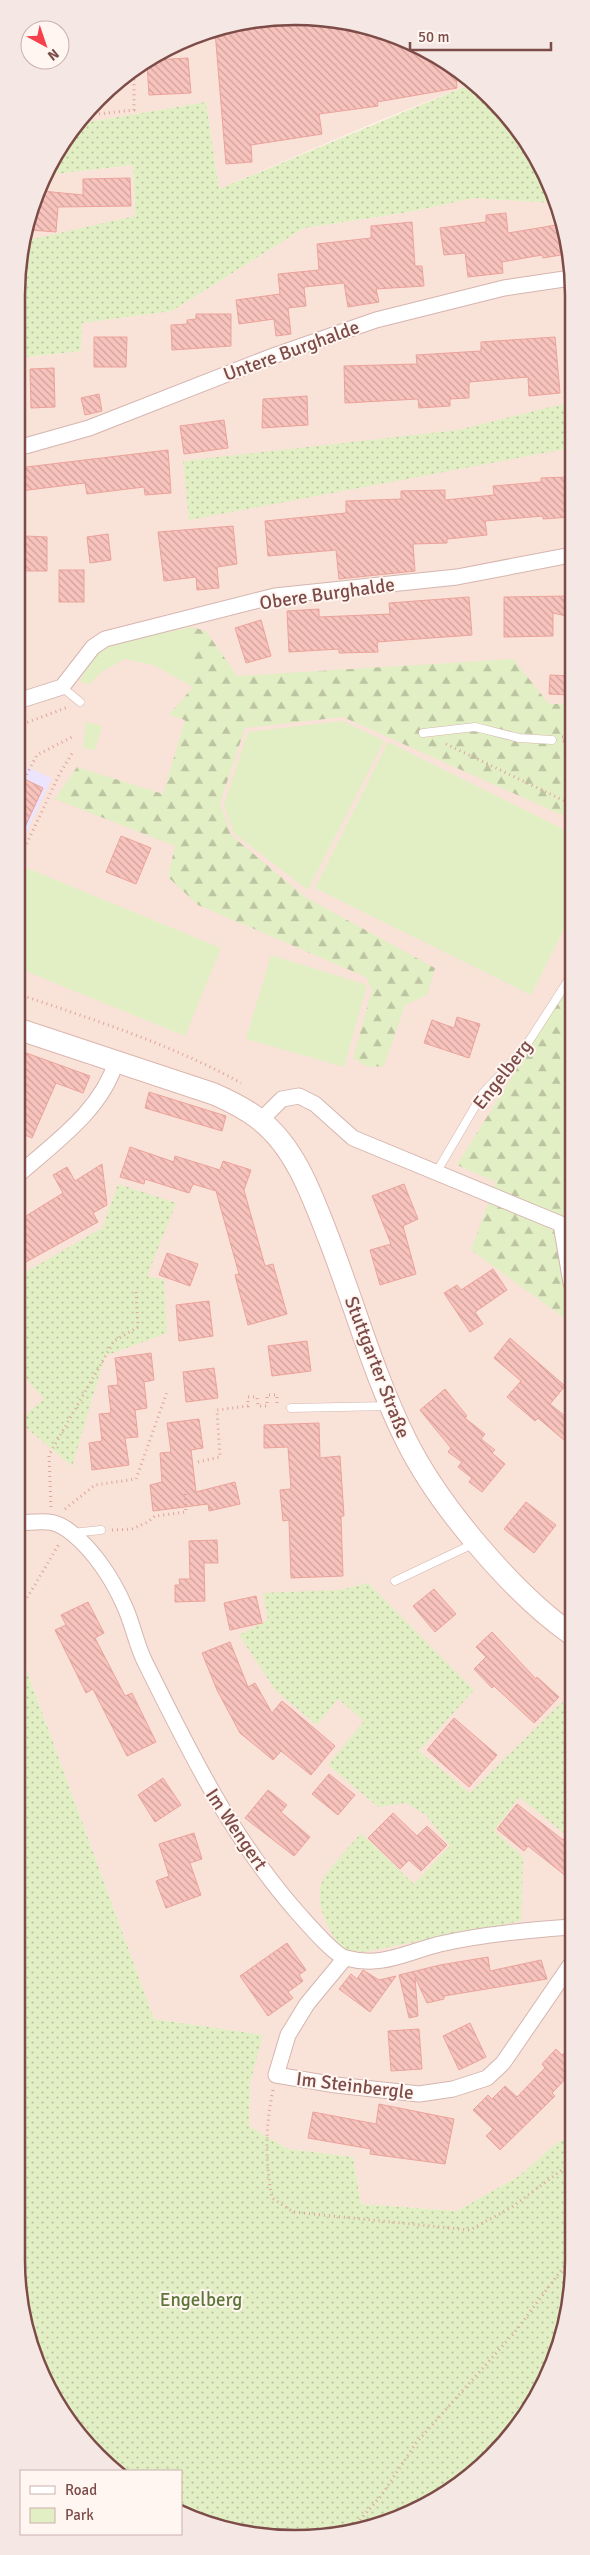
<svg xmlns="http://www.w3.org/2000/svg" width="590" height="2555" viewBox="0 0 590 2555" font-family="Signika,sans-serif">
  <defs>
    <pattern id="forest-firs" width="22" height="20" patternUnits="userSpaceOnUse" patternTransform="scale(1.25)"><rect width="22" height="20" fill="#e2efc4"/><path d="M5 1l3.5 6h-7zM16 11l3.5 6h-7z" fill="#bcc4a1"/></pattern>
    <pattern id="garden-dots" width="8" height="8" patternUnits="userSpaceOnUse" patternTransform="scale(1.25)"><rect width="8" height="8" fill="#e2efc4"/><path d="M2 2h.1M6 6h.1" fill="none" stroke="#bcc4a1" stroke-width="1.8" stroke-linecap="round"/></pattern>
    <pattern id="building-back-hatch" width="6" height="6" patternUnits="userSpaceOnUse" patternTransform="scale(1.25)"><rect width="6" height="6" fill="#f8c3bc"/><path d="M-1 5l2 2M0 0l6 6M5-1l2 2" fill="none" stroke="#cea19b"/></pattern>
  </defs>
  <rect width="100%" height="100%" fill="#fff0e8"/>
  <g fill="#f9e2d8">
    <path d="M332,19L419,45L474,85L464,87L383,119L219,189L206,102L83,123L126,74L223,26Z"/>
    <path d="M133,165L135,217L24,241L47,175Z"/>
    <path d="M474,198L554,203L571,259V2134L553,2146L519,2176L457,2211L361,2204L353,2157L288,2149L249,2126L250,2083L262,2035L154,2019L27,1671L20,1641H17L19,358L81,351L82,323L172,311L304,228L409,212Z"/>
  </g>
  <path fill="#ece4fc" d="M18,763L52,778L18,851Z"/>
  <g fill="#e2efc4">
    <path d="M191,627L193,687L153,665L125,659L101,672L90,684L80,682L90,656L122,641Z"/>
    <path d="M343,721L384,741L308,890L234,833L224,805L248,732Z"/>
    <path d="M86,722L102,726L95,750L83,748Z"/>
    <path d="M388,742L571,833V915L531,995L315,888Z"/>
    <path d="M22,866L221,948L185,1036L18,968V876Z"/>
    <path d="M271,955L367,985L344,1067L246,1039Z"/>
  </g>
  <g fill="url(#forest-firs)">
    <path d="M191,627L206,631L237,676L513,659L549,704H571V819L343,717L245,728L220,803L231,835L305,897L435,968L427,995L405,1005L384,1066L368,1067L353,1058L372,990L366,977L198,905L168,877L175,846L55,799L77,767L163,794L185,720L169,715L193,687Z"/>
    <path d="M571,982V1323L471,1250L496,1182L457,1165Z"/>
    <path d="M17,1641H20L27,1671L17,1682Z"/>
  </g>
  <g fill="url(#garden-dots)">
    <path d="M474,85L492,98L545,172L554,203L474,198L409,212L304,228L172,311L82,323L81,351L19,358V258L24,241L135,216L133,165L47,175L54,155L83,123L206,102L219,189L464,87Z"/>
    <path d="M571,402V448L189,520L183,461L458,430Z"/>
    <path d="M118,1184L176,1203L147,1276L164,1280L167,1333L105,1356L72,1466L18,1421L44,1399L17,1369V1277L102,1228Z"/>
    <path d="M368,1583L474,1690L419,1751L470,1793L562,1702L571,1711V1839L519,1797L494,1831L523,1857L521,1921L364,1952L342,1951C331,1931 313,1906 322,1882C326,1871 352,1844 361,1833L414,1884L450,1846L426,1815L406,1803L378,1807L328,1765L364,1721L338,1699L317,1725L276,1691L239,1635L268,1620L263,1593L339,1590Z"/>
    <path d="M27,1671L154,2019L263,2035L250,2083L249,2126L288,2149L353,2157L361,2204L457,2211L519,2176L553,2146L571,2134V2297L537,2399L465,2481L384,2524L276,2538L181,2513V2471H121L86,2444L37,2366L16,2260L17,1682Z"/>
  </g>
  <g fill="url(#building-back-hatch)" stroke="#eca39b">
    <path d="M332,19L419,45L456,72L457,88L377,102L378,106L319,114L322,134L251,145L252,162L226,164L215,31L261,27L260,23Z"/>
    <path d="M188,58L191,93L149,95L147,63L153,60Z"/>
    <path d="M130,178L131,206L58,207L56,232L31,230V221L42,191L83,195V179Z"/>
    <path d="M506,213L508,233L556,225L561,255L543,258L542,255L502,262L503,273L468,277L465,253L444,255L440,228L486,222V215Z"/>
    <path d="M412,222L415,266H422L424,286L376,289L379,302L348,307L344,283L304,287L306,306L288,308L291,334L276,336L274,319L239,324L236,300L280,294L278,274L319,270L317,244L371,238V226Z"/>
    <path d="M196,314H231V346L172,350L171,325L187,324V320L196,319Z"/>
    <path d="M94,337H127L126,367H94Z"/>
    <path d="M555,337L560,393L529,396L528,377L469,382V398L450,399V406L419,408L418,399L345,403L344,366L417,364L416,355L481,351V342Z"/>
    <path d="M54,368L55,407L31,408L30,369Z"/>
    <path d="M99,394L102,411L85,415L81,398Z"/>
    <path d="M307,396L308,425L262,428L263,399Z"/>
    <path d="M224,420L228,448L184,454L180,426Z"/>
    <path d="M168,450L171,493L145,495L144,487L87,494L85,483L20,491L18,468Z"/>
    <path d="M569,477L571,517L543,519V516L485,521L487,535L447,539V543L413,544L415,571L339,579L336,550L268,556L265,521L346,513V501L401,499V491L445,490V500L494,495L493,486L541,482V478Z"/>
    <path d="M233,526L237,564L217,567L219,588L197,590L196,577L164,581L158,532Z"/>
    <path d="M108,534L111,560L90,563L87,537Z"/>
    <path d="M25,536L47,537V571H25Z"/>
    <rect x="59" y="570" width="25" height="32"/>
    <path d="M571,596V617L553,613V636L504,637V597Z"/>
    <path d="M469,597L472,635L377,642L378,652L339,653V649L289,652L287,611L319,609V617L390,614L389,603Z"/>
    <path d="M261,620L271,656L246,663L235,628Z"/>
    <path d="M550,675L571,676V695L549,694Z"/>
    <path d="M18,776L43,788L18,842Z"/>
    <path d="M121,836L151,848L136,884L106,872Z"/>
    <path d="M457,1017L480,1024L469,1058L424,1043L432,1020L454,1028Z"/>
    <path d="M18,1050L90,1076L83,1093L56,1083L32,1138L18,1132Z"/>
    <path d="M149,1092L226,1116L222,1131L145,1108Z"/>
    <path d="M130,1147L174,1162L175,1156L220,1170L223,1161L251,1170L244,1190L265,1266L273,1264L287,1314L248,1325L235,1275L239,1274L216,1191L193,1184L189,1193L145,1179L144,1184L120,1177Z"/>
    <path d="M102,1164L107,1205L93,1213L98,1222L17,1267L18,1221L63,1193L53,1175L67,1167L75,1181Z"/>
    <path d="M404,1184L418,1219L403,1226L416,1274L380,1285L370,1250L391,1244L372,1196Z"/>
    <path d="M167,1253L198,1264L190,1286L159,1275Z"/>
    <path d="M493,1269L507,1290L475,1312L483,1324L470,1332L444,1293L457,1285L461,1290Z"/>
    <path d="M209,1301L213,1336L179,1341L176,1305Z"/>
    <path d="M510,1338L565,1386L550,1404L571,1421V1446L538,1418L535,1421L507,1397L521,1381L494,1358Z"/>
    <path d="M307,1341L311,1371L272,1376L268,1346Z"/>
    <path d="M151,1353L154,1380L144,1382L147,1408L135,1410L138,1437L125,1438L129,1465L92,1470L89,1443L102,1441L99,1414L111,1413L108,1386L118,1385L115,1358Z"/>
    <path d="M214,1368L218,1398L186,1402L183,1372Z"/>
    <path d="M445,1389L467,1416L465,1418L485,1434L481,1439L495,1450L492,1453L505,1464L482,1492L469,1482L472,1478L458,1467L462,1462L448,1452L451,1448L420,1410Z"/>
    <path d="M199,1419L203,1448L191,1450L196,1492L235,1482L240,1504L209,1511L208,1504L153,1511L150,1485L162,1482L160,1453L171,1452L167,1423Z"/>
    <path d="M319,1423L320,1458L340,1456L344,1516H341L343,1576L291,1578L289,1520L283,1521L280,1490L291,1489L288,1447L264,1448V1425Z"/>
    <path d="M526,1502L556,1525L534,1553L504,1529Z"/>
    <path d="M217,1540L218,1563H204L205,1601L175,1602V1585H180L179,1579H190L189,1541Z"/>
    <path d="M434,1589L456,1614L435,1632L413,1606Z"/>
    <path d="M256,1596L262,1623L230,1630L224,1603Z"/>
    <path d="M88,1602L104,1633L95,1638L125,1696L132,1693L156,1742L127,1756L93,1689L86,1693L55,1630L66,1625L61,1615Z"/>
    <path d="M492,1632L536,1679L537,1677L559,1697L534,1723L494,1686L492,1688L474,1669L486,1657L476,1647Z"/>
    <path d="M230,1642L248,1687L255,1683L272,1713L282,1701L335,1746L311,1775L281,1751L273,1760L240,1733L217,1690L202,1653Z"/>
    <path d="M454,1718L497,1755L469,1787L427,1750Z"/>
    <path d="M329,1774L355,1795L338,1815L312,1794Z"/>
    <path d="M163,1778L181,1805L155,1822L138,1795Z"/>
    <path d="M268,1790L287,1805L281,1812L310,1837L294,1856L245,1818Z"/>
    <path d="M517,1804L563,1840L571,1829V1880L528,1846L524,1851L497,1829Z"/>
    <path d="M393,1813L417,1836L427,1826L447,1845L421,1871L409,1860L400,1869L368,1838Z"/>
    <path d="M194,1833L202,1859L190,1863L201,1895L166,1908L156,1881L169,1876L159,1844Z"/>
    <path d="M287,1943L306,1970L299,1975L303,1981L288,1992L293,1998L268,2016L240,1976Z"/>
    <path d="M488,1957L490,1971L541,1960L547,1979L444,1996V1999L427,2003L415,1977L418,2016L409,2018L399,1975L440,1965Z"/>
    <path d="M363,1970L379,1980L396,1976L370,2012L339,1989L351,1974L357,1979Z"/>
    <path d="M470,2023L486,2057L459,2070L443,2036Z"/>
    <path d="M419,2029L422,2069L391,2071L388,2031Z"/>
    <path d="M571,2046V2073L552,2093L555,2096L500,2150L486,2136L493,2129L473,2110L488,2095L492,2099L505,2086L517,2097L545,2068L542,2064L556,2049L562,2055Z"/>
    <path d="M379,2104L454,2119L445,2164L370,2154L371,2149L308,2138L313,2112L376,2124Z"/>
  </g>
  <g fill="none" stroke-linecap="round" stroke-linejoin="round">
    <defs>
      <g id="service">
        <path d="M62,687L80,702"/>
        <path d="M423,733L475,727L519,738L552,740"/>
        <path d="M436,1173L483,1093L522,1052L571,976"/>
        <path d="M291,1408L389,1406"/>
        <path d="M72,1533L101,1530"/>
        <path d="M395,1581L475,1543"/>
      </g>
      <g id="minor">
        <path d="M18,448L89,428L273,356L376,320L504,288L571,278"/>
        <path d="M18,701L62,687L93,647L105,639L275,596L457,577L571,555"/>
        <path d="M261,1120L282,1099L299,1096L315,1104L353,1138L561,1224L571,1283"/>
        <path d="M18,1175C55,1142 101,1111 116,1062"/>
        <path d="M17,1523C42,1522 53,1517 73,1534C95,1552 113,1580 124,1605C133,1624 136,1644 145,1662C189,1751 231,1837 297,1912C307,1923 334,1955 346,1958C382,1968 407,1952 440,1944C483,1934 527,1930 571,1927"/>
        <path d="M345,1958L307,2004L288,2035L276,2075L336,2085L419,2094L453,2089L487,2078L503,2063L571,1964"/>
      </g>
      <path id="secondary" d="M18,1029L214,1094C230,1101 246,1109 260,1120C296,1148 313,1198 329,1239C355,1306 374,1376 406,1440C438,1505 512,1592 571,1634"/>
    </defs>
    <use href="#service" stroke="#d5b5af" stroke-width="9"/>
    <use href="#minor" stroke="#d5b5af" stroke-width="17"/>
    <use href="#secondary" stroke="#dbb5ae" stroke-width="23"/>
    <g stroke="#dea59e" stroke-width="3" stroke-dasharray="1 4" stroke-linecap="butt">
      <path d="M486,94L489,107L505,116"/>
      <path d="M89,115L134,110V70"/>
      <path d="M18,726L68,707"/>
      <path d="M562,737L571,735"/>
      <path d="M563,741L571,743"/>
      <path d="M446,744L571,804"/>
      <path d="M24,779L37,755L72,737"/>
      <path d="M18,862L60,773L73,752"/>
      <path d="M18,994C94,1020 171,1044 241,1083"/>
      <path d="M198,1462L220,1457L217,1410L248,1406V1397H257L258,1406H267V1395H277V1406"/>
      <path d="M51,1507L49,1455L114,1341L138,1327L136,1292"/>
      <path d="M65,1509L95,1485L136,1479L167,1392"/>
      <path d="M112,1530L132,1529L148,1522L155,1516L186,1512L185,1490"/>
      <path d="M17,1615L59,1544"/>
      <path d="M273,2090C265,2129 265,2159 272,2198L293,2212L470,2230L512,2207L571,2163"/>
      <path d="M348,2529L357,2523L381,2496L416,2443L515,2332L571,2257"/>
    </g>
    <use href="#service" stroke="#fff" stroke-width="8"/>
    <use href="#minor" stroke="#fff" stroke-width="15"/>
    <use href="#secondary" stroke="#fff" stroke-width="21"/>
  </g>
  <g text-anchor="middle" stroke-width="4" stroke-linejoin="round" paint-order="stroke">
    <g font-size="19" fill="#7d4c48" stroke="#fff5f1">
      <text transform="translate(291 350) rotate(-20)" y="7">Untere Burghalde</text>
      <text transform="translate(327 593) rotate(-8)" y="7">Obere Burghalde</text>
      <text transform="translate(502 1074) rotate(-52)" y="7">Engelberg</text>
      <text transform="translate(378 1367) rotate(69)" y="7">Stuttgarter Straße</text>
      <text transform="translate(237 1829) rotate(56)" y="7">Im Wengert</text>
      <text transform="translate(355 2085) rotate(7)" y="7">Im Steinbergle</text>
    </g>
    <g font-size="19" fill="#5d7739" stroke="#fff5f1">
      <text x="201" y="2306">Engelberg</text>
    </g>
  </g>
  <path d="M0 0H590V2555H0ZM295 25H295A270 270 0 0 1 565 295V2260A270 270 0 0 1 295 2530H295A270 270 0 0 1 25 2260V295A270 270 0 0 1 295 25Z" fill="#f5e7e3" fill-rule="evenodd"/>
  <path fill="none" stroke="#7d4c48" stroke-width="2.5" d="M295 25H295A270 270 0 0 1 565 295V2260A270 270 0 0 1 295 2530H295A270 270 0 0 1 25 2260V295A270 270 0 0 1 295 25Z"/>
  <rect x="20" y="2470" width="162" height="65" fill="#fff5f1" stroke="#cbb1ad"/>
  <rect x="30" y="2486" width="25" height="8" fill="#ffffff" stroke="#cbb1ad"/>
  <text x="65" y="2495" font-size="15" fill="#7d4c48">Road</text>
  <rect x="30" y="2508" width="25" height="15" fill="#e2efc4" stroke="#cbb1ad"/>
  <text x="65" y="2520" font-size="15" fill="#7d4c48">Park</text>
  <g transform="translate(45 45) rotate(140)"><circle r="24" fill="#fff5f1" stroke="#cbb1ad"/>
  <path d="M0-4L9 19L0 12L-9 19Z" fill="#f6404b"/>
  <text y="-8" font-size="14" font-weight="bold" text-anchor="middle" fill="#7d4c48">N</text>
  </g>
  <path d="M410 42v8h141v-8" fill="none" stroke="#7d4c48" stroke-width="2.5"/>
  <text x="418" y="42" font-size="15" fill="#7d4c48" stroke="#fff5f1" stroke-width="4" paint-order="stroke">50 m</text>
</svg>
